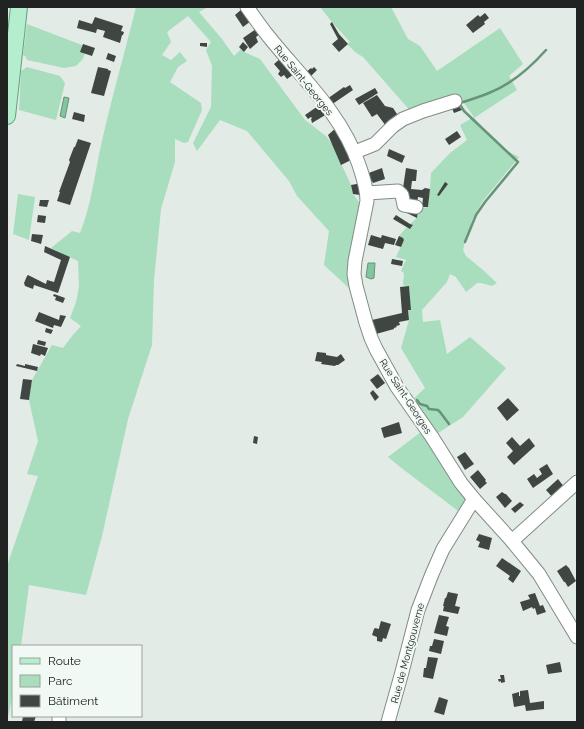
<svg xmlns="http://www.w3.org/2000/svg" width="584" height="729" viewBox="0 0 584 729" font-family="Raleway,sans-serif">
  <rect width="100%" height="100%" fill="#e2ebe6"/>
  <g fill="#a8ddbd">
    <path d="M136,7H208L199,12L222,39L234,56L241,49L244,52L260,59L305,120L326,136L332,144L351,185L353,194L366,212L354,274L350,289L324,265L329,231L297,196L289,181L247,131L220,120L197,151L193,143L211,107L212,66L206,50L211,42L188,16L167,32L171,42L162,55L171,60L180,52L187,61L178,67L170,82L201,103L202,110L188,142L184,143L175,139V162L161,209L154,280L152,345L128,419L102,536L86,595L29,585L21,646H13V694L7,722V566L38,476L27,474L38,441L29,400L32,380L52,345L63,348L72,336L81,326L70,318L76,302L79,287L78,261L51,248L72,231L80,233C92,203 95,171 102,141C112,96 125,52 136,7Z"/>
    <path d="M320,7H391L408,39L420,46L437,71L500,28L523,64L509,76L517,90L474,118L492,138L505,150L519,157L482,202L472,220L470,231L465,242L463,250L466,256L483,270L497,283L492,286L481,283H477L466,292L456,277L450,274L447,282L422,310L423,322L440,320L447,354L470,337L506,368L463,417L432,437L409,403L425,388L401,348L409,320L408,310H411L409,287L403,285L404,273L401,271L406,260L396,257L404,240L403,238L399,236L407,227L410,229L413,226L410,224L417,218L418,210L416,209L428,207L430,189L431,173L450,153L467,140L460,125L474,117L461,99L413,114L363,57L355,52L347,44L350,42L332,22Z"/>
    <path d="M27,24L87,47L83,59L76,66L64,68L27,60L26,57L23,55Z"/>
    <path d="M27,67L60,76L65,83L56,120L19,110L21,71Z"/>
    <path d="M18,194L35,197L29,240L13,234Z"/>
    <path d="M421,432L468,501L461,513L404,470L388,457Z"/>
  </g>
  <g fill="#83c59e" stroke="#659478">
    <path d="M64,97L69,98L65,118L60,116Z"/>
    <path d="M368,263H375L374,278L371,279L366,277Z"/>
  </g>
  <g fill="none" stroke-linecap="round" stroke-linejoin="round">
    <g stroke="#659478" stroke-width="2.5">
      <path d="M459,103L464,111L518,162L485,202L476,215L465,242"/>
      <path d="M460,103C469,100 480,97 489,93C512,84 530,68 546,50"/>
      <path d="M417,400L420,404L427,406L429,409L438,410L440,412L449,424"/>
    </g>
  </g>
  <g fill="#404742">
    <path d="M242,9L251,21L243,27L235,15Z"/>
    <path d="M485,13L489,18L484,22L485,24L473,33L466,25L478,15L480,17Z"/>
    <path d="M95,17L123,26L121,31L124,32L123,35H122L120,43L103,37L105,31L97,29L96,33L77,28L79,20L92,24Z"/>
    <path d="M332,22L339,34L348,44L339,52L332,44L338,39L330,24Z"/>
    <path d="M256,29L260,34L256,37L258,42L250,49L243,38Z"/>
    <path d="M243,42L248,47L244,52L239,47Z"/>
    <path d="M200,43H207V47L200,46Z"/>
    <path d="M83,44L95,48L92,56L80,52Z"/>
    <path d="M108,53L116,56L114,62L106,59Z"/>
    <path d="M281,58L294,74L287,79L284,75L281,77L278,74L280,71L274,64Z"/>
    <path d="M98,67L108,69V70L111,71L104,96L91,93Z"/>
    <path d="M314,67L317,70L309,78L305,73L311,68L312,69Z"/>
    <path d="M350,85L353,90L331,105L327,99L344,87L345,88Z"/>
    <path d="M375,88L378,93L359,105L355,99Z"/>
    <path d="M377,95L385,106L393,108L399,117L386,126L377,114L372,117L363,103Z"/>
    <path d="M321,104L327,114L312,123L311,119L312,118L311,117L308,119L305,115Z"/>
    <path d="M457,104L462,110L454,113L451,106Z"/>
    <path d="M74,112L85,115L84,122L72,119Z"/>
    <path d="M337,127L351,160L341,165L328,135Z"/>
    <path d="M457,131L461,137L449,145L445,139Z"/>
    <path d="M78,139L91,143L70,205L57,201L60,192H59L70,162L69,160L74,147H75Z"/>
    <path d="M389,149L405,156L402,163L387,156Z"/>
    <path d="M382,168L385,179L373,183L372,181L369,182L366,174Z"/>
    <path d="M406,168L417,170L416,181H412L411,189L422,190L425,188L430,189L428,207H422L423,198L418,197L417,206L406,200L407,189L403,188Z"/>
    <path d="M445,182L448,184L439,196L437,195Z"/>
    <path d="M362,183V197H360V195L353,194L351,185Z"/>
    <path d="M40,200H49L47,207L39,206Z"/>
    <path d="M407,207L418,209L417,218L407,213Z"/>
    <path d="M38,215L46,216L45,223L37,222Z"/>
    <path d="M396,215L410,224L413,225L410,229L393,219Z"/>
    <path d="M32,234L43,235L41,244L31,241Z"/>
    <path d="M371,235L381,238L382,235L396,239L394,245L385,243L383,249L368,245Z"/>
    <path d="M399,236L403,238L404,240L401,247L395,245Z"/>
    <path d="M45,246L70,257L58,293L34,285L33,289L25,286L24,283L27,276L28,275L46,284L47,280L54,282L61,260L44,252Z"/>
    <path d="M392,259L403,261L402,266L391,264Z"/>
    <path d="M409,286L411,310H408L409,320L399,322L400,325L396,326L397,327L394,328V329L376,334L372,320L402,313L400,287Z"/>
    <path d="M54,294L65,298L63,303L55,300L56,297L53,296Z"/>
    <path d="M39,312L59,320L60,315L66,316L61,327L54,325L53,328L35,321Z"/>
    <path d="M46,328L53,330L51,334L45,332Z"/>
    <path d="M38,340L46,342L45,346L37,344Z"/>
    <path d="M33,344L48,348L45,356L41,354L40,356L31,353Z"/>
    <path d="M317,352L326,353V355L337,357L341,354L345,360L338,365H336L335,366L321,364L322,362L315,361Z"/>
    <path d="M17,364L25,366V364L38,367L37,371L16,366Z"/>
    <path d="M378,374L385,383L377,389L370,380Z"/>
    <path d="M23,379L32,380L29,400L20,399Z"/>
    <path d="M373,390L379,397L375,401L370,393Z"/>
    <path d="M508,398L519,410L507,421L497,408Z"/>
    <path d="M399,422L402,433L384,438L381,428Z"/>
    <path d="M254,436L258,437L257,444L253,443Z"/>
    <path d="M512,437L520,446L529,438L535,446L514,465L507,457L513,451L506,443Z"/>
    <path d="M465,452L474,464L465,470L457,457Z"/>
    <path d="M547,464L553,474L533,488L527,479L534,474L537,478L542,474L539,469Z"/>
    <path d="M478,470L486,480L485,481L487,483L480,489L470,477Z"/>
    <path d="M558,479L565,488L554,499L546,490Z"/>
    <path d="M502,492L505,494H506L512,501L505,508L496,497Z"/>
    <path d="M520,502L524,505L515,513L511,509Z"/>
    <path d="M479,534L492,538L489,550L478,547L480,542L476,540Z"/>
    <path d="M502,558L521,571L513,583L508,579L510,576L496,566Z"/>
    <path d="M566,565L569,568L576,581L568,587L565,582H564L557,571Z"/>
    <path d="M448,592L458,594L455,606L460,607L458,614L443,611L444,606H443L445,598H446Z"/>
    <path d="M535,593L540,606L543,605L546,612L537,615L535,608L533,609L532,607L523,611L520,602L530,599L528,595Z"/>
    <path d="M439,615L449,617L446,626L449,627L447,636L434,633Z"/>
    <path d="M381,621L391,624L386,639L383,638L382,642L377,641V637L372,635L374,629L375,628L379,629V628Z"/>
    <path d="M434,639L444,641L441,654L429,651L430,646H432Z"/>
    <path d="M428,657L438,658L433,679L423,677L424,668H426Z"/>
    <path d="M560,662L562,672L548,674L546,665Z"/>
    <path d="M500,675H504L505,682L501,683V681L499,682L498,679H501Z"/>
    <path d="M528,690L530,703L544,701V709L526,711L525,705L514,707L512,694L519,692V696H520V691Z"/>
    <path d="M439,697L448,700L444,715L434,712Z"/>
    <path d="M25,716H36L34,722L22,721L23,717H25Z"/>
  </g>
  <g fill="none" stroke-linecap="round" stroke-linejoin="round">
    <defs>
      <g id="minor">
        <path d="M247,7C254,17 261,27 269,37C302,78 342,114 359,165C363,177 367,188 367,201L355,261L354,274L356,286L366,323L371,338L376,349L397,387L432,437L461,483L474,499L512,541L539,574L577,637"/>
        <path d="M355,152L375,144L393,126L403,119L423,111L455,101"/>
        <path d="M367,193L398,191L402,195L404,205L416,207"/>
        <path d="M512,541L577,482"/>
        <path d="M59,722V716"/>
        <path d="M388,722L402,672L418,610L432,574L443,549L474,499"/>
      </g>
      <path id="major" d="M7,116L19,7"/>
    </defs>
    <use href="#minor" stroke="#838b86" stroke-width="15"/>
    <use href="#major" stroke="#60a07c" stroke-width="18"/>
    <use href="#minor" stroke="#fff" stroke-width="13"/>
    <use href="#major" stroke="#b5eece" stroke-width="16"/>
  </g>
  <g text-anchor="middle" stroke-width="4" stroke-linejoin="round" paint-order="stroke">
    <g font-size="10" fill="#202321" stroke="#f0f9f3">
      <text transform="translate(304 80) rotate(51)" y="4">Rue Saint-Georges</text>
      <text transform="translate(406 396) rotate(57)" y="4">Rue Saint-Georges</text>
      <text transform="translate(407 653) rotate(-75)" y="4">Rue de Montgouverne</text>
    </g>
  </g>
  <rect width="584" height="729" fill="none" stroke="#202321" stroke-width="16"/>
  <rect x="12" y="645" width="130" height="72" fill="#f0f9f3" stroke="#9da39f"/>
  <rect x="20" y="658" width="20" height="6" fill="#b5eece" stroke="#9da39f"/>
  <text x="48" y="665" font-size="12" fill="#202321">Route</text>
  <rect x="20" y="675" width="20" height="12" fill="#a8ddbd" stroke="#9da39f"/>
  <text x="48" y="685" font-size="12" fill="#202321">Parc</text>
  <rect x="20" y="695" width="20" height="12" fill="#404742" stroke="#9da39f"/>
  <text x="48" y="705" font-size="12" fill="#202321">Bâtiment</text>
</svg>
